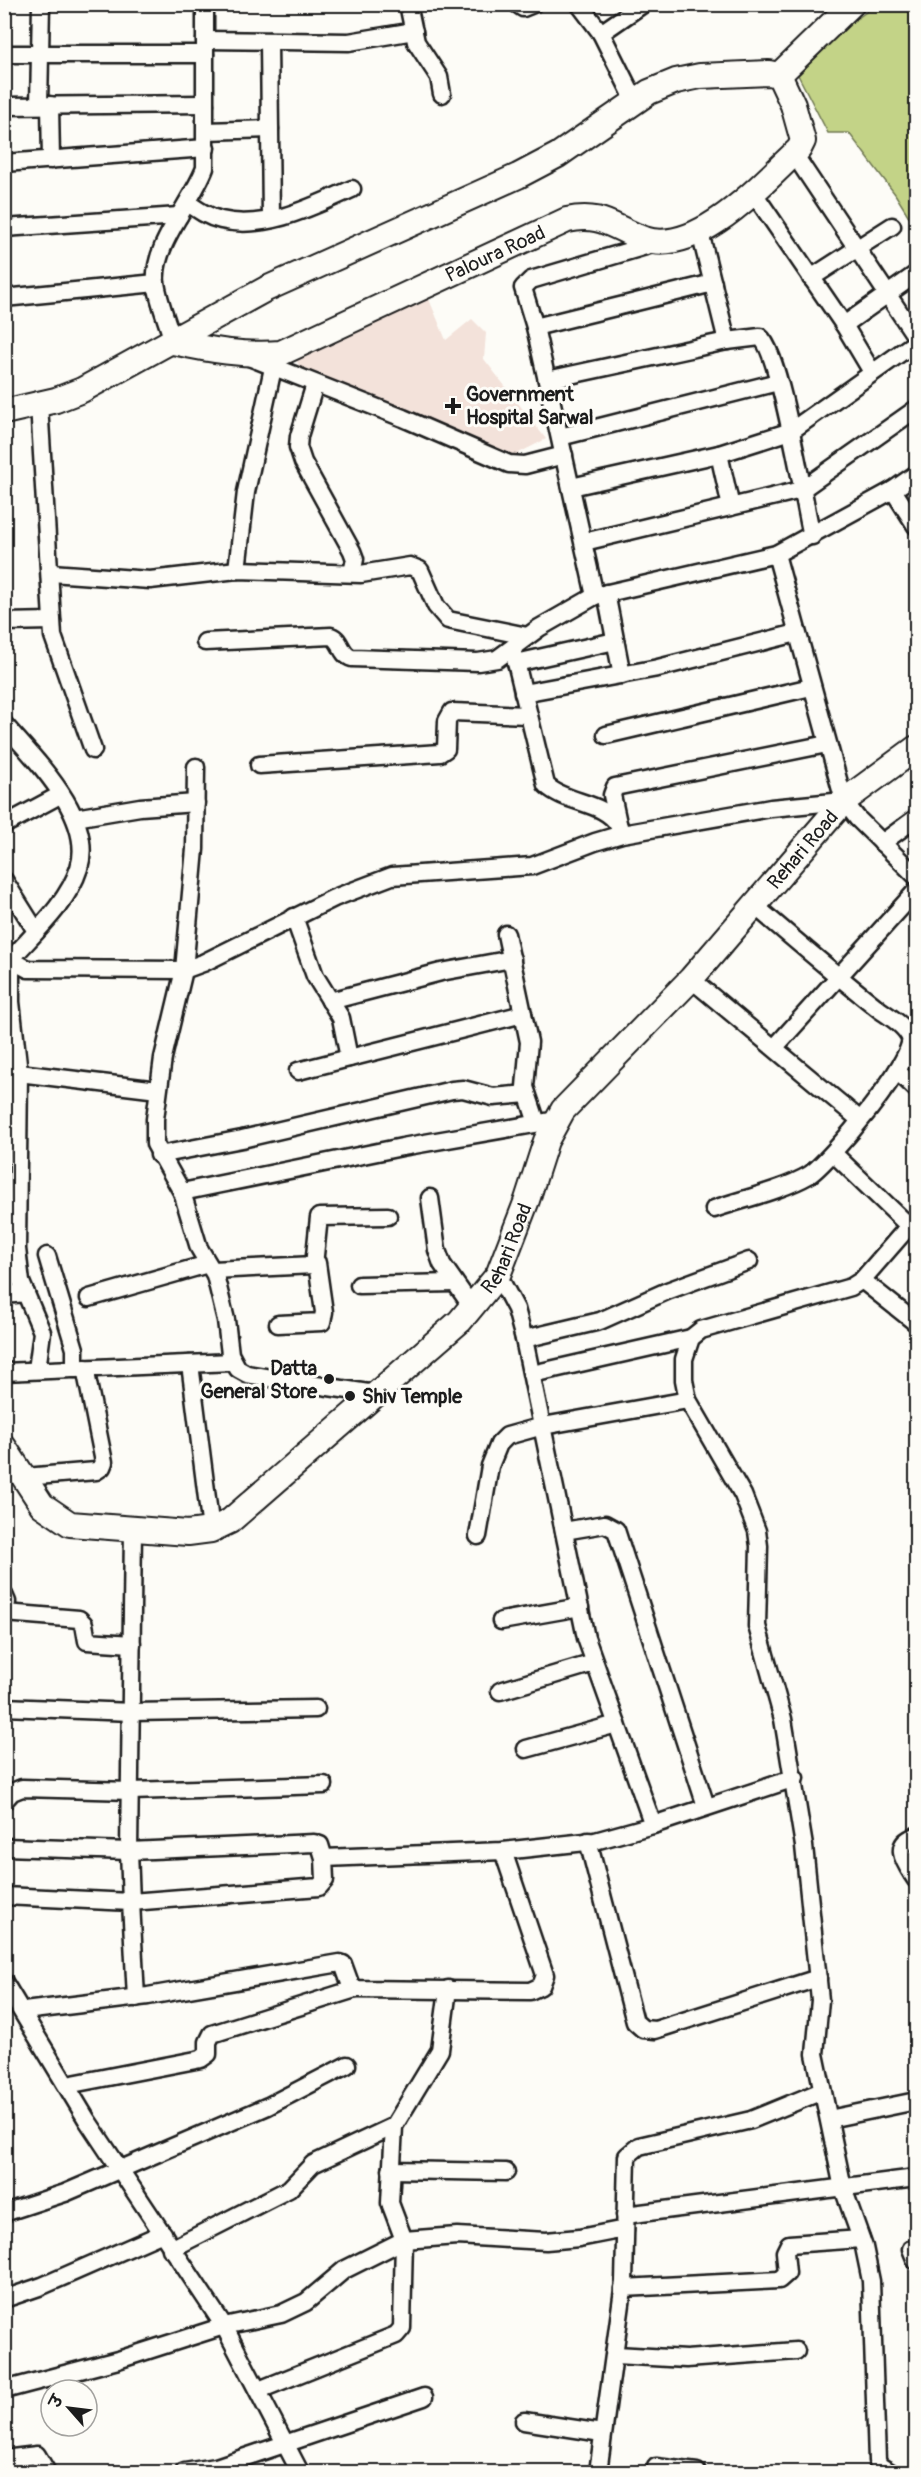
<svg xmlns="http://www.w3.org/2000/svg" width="921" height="2477" viewBox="0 0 921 2477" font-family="Pangolin,'Playpen Sans Deva',sans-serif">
  <rect width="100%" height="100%" fill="#fdfcf7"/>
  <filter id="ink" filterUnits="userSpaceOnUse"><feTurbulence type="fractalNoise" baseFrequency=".0167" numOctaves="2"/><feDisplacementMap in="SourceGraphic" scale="12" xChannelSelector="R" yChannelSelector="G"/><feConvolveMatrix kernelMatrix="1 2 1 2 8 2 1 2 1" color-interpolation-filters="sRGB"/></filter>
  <g filter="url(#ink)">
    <path fill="#f3e2da" d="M426,292L446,340L472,319L486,333L484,359L546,439L511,457L303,374L294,355Z"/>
    <path fill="#c3d387" stroke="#707852" stroke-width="1.5" d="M876,5H916V228L895,194L849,133H828L798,75L844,28Z"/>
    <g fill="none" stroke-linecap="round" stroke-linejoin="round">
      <defs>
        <g id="street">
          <path d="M408,4L416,42L439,77L442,94"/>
          <path d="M517,4L523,8L533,4"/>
          <path d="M579,4L601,33L643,4"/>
          <path d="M601,33L635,101"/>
          <path d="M205,40L349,42L414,31"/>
          <path d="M269,41L271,219"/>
          <path d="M4,54H205"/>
          <path d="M39,105L41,4"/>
          <path d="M50,105L51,160"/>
          <path d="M4,106L205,104"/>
          <path d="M206,131L270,129"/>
          <path d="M794,154L916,337"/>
          <path d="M4,163L206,148"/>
          <path d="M753,192L844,325L872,372"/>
          <path d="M188,203C198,210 208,217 221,220C265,231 314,206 352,189"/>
          <path d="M4,228L179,216"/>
          <path d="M700,232L727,341"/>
          <path d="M811,278L892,226"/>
          <path d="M4,298L156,283"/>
          <path d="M844,325L916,274"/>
          <path d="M535,327L713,283"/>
          <path d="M173,342C168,323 159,303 156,283C152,245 192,203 205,168V4"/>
          <path d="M249,357L403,418L509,464L525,465L564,455"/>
          <path d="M547,380L727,341L760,337C780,351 804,503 812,536"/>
          <path d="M315,384L299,436L298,447L303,462L352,551L355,559L352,573"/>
          <path d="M39,404L53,636L93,750"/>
          <path d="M560,437L778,382"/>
          <path d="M719,454L731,507"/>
          <path d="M571,487L719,454L791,431L916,342"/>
          <path d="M893,490L916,526"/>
          <path d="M584,542L801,490L916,409"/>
          <path d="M776,554L844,801L857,818L916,876"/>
          <path d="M237,570L246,492L273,368"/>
          <path d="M51,573L150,580L237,570L361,574L410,566L420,570L436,606L448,620L527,636"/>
          <path d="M606,593L622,675"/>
          <path d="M595,596L535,327L523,288L531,280L656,243"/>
          <path d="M4,622L52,621"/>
          <path d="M205,642L331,636C342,640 340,655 352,658L478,662L497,659L539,628L595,596L776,554L893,490L916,474"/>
          <path d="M513,650L546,785C566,804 605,801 619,826"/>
          <path d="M516,663L615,641"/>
          <path d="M523,693L658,668L797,633"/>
          <path d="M4,724C35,760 95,817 79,868C68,903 35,932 11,959V1002L19,1073L17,1249L21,1282L42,1332L37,1370"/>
          <path d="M606,735L811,687"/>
          <path d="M259,765L440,753L446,749L447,721L452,712L527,715"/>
          <path d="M75,818L140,807L196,803"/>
          <path d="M618,823L612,795L615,787L827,744"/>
          <path d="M4,825L60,795"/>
          <path d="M882,843L916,818"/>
          <path d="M4,880L36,931"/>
          <path d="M294,917L315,976L341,1018L349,1058"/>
          <path d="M506,934L529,1042L525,1087L537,1123"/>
          <path d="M4,956L28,969L184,970L203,963L334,898L392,876L532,866L595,842L622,834L771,808L844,801"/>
          <path d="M691,979L859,1119"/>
          <path d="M330,1001L441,972L512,959"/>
          <path d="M775,1047L916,891"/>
          <path d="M298,1071L523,1014"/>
          <path d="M897,1071L916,1089"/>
          <path d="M19,1073L158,1090"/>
          <path d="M833,1153L909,1226"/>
          <path d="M159,1155L242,1139L452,1090L463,1089L493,1097L527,1094"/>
          <path d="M182,1192L155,1144V1119L163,1058L184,970L195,849L196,767"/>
          <path d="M430,1198L437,1250L442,1264L472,1307"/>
          <path d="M714,1209C743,1199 783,1190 809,1175C829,1162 916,1059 910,1038C906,1026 890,1017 880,1010C837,976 796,941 754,905"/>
          <path d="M47,1256L75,1349V1369"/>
          <path d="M213,1270L314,1265L319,1217L388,1216"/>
          <path d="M498,1275L516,1309L524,1339L586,1638L653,1825"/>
          <path d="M862,1280L916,1323"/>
          <path d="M359,1285L454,1283"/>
          <path d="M4,1295L26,1293"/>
          <path d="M89,1298L208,1264"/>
          <path d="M278,1324L322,1322L324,1312L317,1263"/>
          <path d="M524,1339L600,1321L667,1291L749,1261"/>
          <path d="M190,1364L211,1530"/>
          <path d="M4,1372L232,1362"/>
          <path d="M532,1374L691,1338"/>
          <path d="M375,1394L276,1379L247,1374L238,1369L230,1354L226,1320L215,1275L199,1248L182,1192L402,1147L557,1120"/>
          <path d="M25,1477L96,1471L102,1467L104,1462L85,1368"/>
          <path d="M133,1530L129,1851L131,1902L319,1887L325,1880L324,1858L503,1851L595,1841L653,1825L795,1778"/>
          <path d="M564,1531L605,1524L616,1530L706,1806"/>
          <path d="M478,1536L490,1466L499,1444L507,1436L543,1426L688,1400"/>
          <path d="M4,1595L7,1602L4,1614"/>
          <path d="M5,1613L79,1619L84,1624L87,1641L132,1644"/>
          <path d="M501,1621L580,1607"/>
          <path d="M500,1691L594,1663"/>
          <path d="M4,1707L132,1712L316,1709"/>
          <path d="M526,1749L617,1724"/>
          <path d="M4,1801L12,1792L22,1788L131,1791L324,1785"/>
          <path d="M916,1836C890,1845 906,1864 916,1880"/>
          <path d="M588,1841L635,2022L643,2029L655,2030L818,1978"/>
          <path d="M4,1847L129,1851L314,1843L320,1845L324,1858"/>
          <path d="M4,1896L131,1902L136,1998"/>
          <path d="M4,1982L87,2120L224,2326L300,2472"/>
          <path d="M24,2011L148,1996L340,1963L343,1964L351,1986L355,1989L530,1991L541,1986L545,1975L503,1851"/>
          <path d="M67,2085L201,2059L208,2054V2042L212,2034L355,1989"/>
          <path d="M829,2119L916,2101"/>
          <path d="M391,2170L506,2172"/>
          <path d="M4,2213L65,2193L268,2106L347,2065"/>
          <path d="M625,2215L916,2178"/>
          <path d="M171,2249L289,2189L313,2164L394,2126"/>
          <path d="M911,2249L916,2261"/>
          <path d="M623,2288L779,2280L787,2273L785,2252L789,2244L861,2239"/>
          <path d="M4,2299L42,2286L163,2233"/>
          <path d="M616,2355L686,2359L796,2351"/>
          <path d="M4,2390L118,2360L224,2326L281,2314L306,2302L344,2270L404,2240L457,2236L546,2241L579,2238L625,2229"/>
          <path d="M259,2390L396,2335L402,2328L404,2240L390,2203L394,2126L440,2050L448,1989"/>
          <path d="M524,2421L602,2433"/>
          <path d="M4,2459L37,2455L47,2472"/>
          <path d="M656,2467L697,2472"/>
          <path d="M184,2472L216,2467L424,2397"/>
          <path d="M598,2472L624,2282L627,2156L639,2146L751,2120L822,2091"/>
          <path d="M890,2472L880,2466L877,2461L871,2281L864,2247L843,2188L815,2054L820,2000L804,1846L783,1719L757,1626L759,1546L757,1531L743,1495L688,1400L684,1380V1359L691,1338L701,1330L851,1287L862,1280L916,1218"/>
        </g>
        <g id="secondary">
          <path d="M779,75L852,4"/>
          <path id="s1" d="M173,342C210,350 243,356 281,353L567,220C602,212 613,228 644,239C698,257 764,181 799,149L803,141L793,105L779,75"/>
          <path d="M4,412L56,400L82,390L266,289L518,176L558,155L649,92L676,81L700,76L769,73L779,75"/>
          <path id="s2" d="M4,1447L42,1505L70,1524L188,1533L211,1530L230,1521L460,1321L498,1275L527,1200L546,1141L563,1110L691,979L844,801L916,748"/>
        </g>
      </defs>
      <use href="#street" stroke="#1c1c1c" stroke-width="21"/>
      <use href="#secondary" stroke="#1c1c1c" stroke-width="28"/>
      <use href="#street" stroke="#fdfcf7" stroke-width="16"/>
      <use href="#secondary" stroke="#fdfcf7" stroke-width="24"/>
    </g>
  </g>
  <g fill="#1c1c1c" stroke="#fdfcf7" stroke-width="2">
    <path d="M450 397h6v6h6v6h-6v6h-6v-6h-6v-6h6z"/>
    <circle cx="329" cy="1379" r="6"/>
    <circle cx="350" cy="1396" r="6"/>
  </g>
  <g text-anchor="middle" stroke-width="6" stroke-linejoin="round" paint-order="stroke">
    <g font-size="20" fill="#1c1c1c" stroke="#fdfcf7">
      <text dy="7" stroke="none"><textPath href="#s1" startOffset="345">Paloura Road</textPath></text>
      <text dy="7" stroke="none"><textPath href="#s2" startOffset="1162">Rehari Road</textPath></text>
      <text dy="7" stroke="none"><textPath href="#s2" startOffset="658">Rehari Road</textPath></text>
    </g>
    <g font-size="20" font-weight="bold" fill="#1c1c1c" stroke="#fdfcf7" text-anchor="start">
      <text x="466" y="401">Government<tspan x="466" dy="23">Hospital Sarwal</tspan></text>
      <text x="317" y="1375" text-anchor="end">Datta<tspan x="317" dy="23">General Store</tspan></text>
      <text x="362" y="1403">Shiv Temple</text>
    </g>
  </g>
  <rect width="921" height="2477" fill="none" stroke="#fdfcf7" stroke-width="24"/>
  <rect x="12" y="12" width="897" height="2453" fill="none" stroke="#1c1c1c" stroke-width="2" filter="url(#ink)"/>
  <g transform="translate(69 2408) rotate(298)"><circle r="28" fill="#fdfcf7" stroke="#a3a29f" stroke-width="1.5"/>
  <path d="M0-4.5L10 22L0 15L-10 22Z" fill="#1c1c1c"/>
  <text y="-9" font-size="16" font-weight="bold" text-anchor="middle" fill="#1c1c1c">उ</text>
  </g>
</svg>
